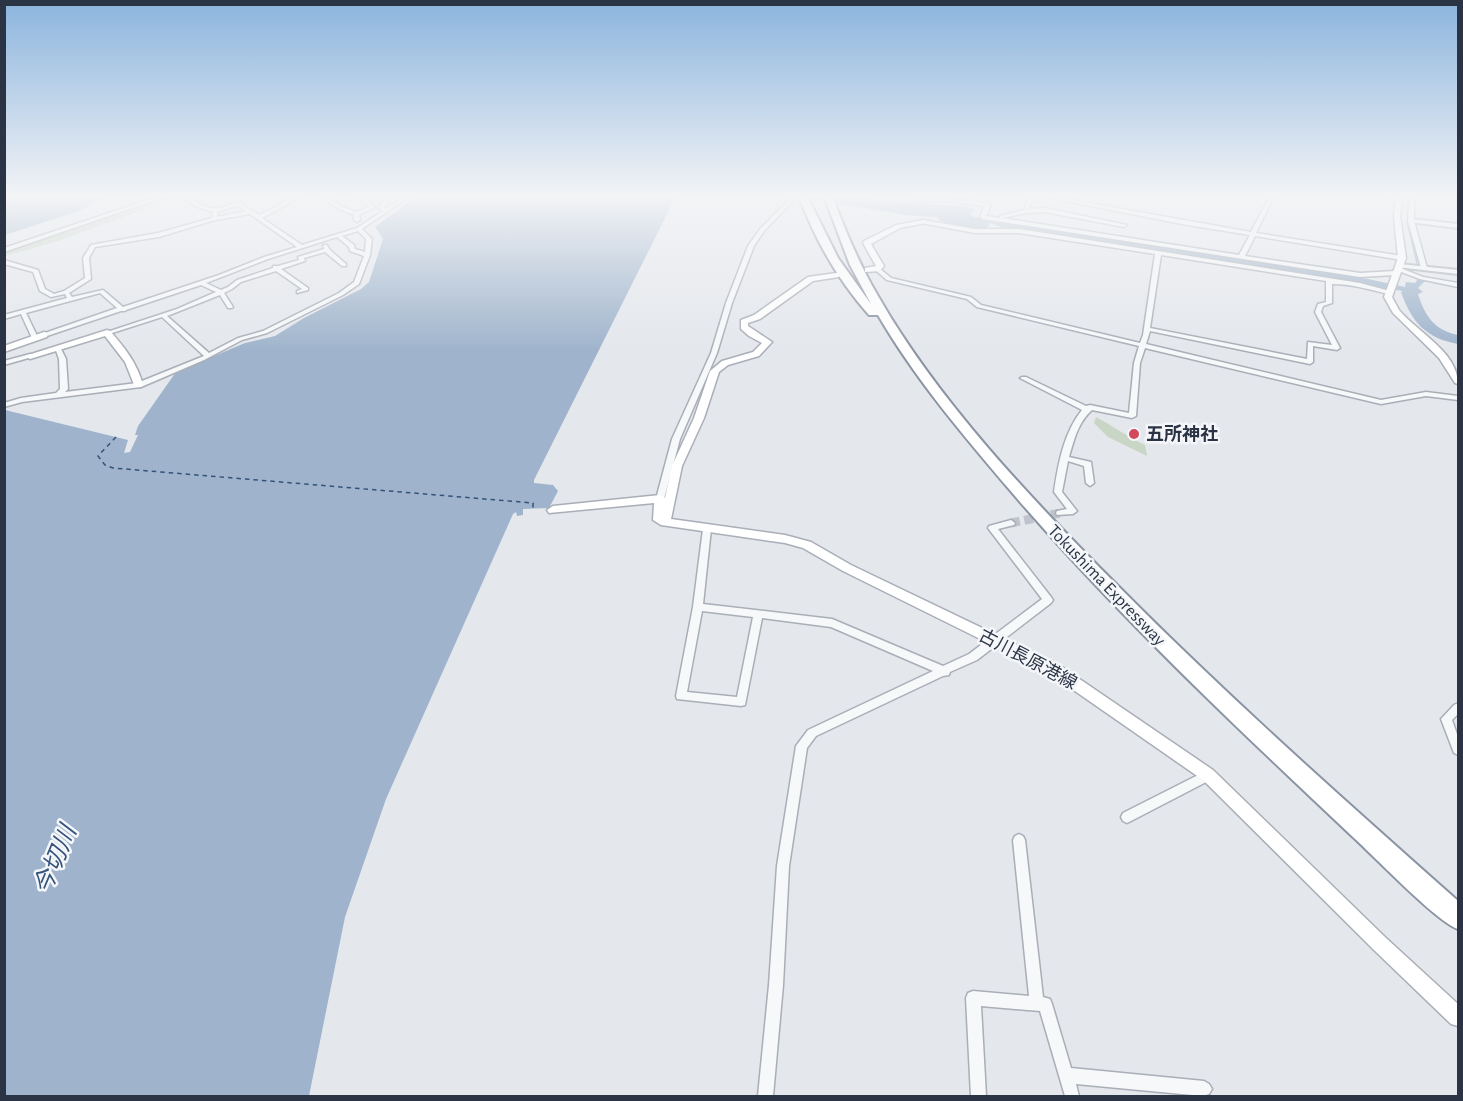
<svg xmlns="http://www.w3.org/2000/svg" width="1463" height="1101" viewBox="0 0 1463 1101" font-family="'Alegreya Sans','Noto Sans JP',sans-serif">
  <rect width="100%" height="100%" fill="#e4e7ec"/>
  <g fill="#c9d6c5">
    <path d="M172,196H181L61,240L5,256V253Z"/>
    <path d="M1096,417C1113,426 1128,437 1145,445L1147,456L1108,437L1094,423Z"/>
  </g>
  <g fill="#9fb4cc">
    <path d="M4,196H110L76,212L5,235Z"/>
    <path d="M417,196H676L534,480V483L553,485L558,491L549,508L523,509V515L517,516L516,512L513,514L386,799L345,917L309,1096H5V410L128,440L124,453L130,452L138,435H135L138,426L176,372L245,343L275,336L304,318L361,289L369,282L383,239L375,227Z"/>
    <path d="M793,196H844L880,201L972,207L975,210L970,214L974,217L1368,279L1405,287L1406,282L1415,283L1418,279L1425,281L1418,288L1423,292L1418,294C1425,316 1434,330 1458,335V344C1426,338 1412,323 1401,292L1403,291L1001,227L990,223L987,228H964L941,221L936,217L906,215Z"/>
  </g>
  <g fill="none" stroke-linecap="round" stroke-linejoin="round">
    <path stroke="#9fb4cc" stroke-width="1.5" d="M1409,196L1407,222L1417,263"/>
    <path stroke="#34527a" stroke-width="1.5" stroke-dasharray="4.5 4" stroke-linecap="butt" d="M116,437L98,456L105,465L113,468L533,503V508"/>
    <path stroke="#bfc3cb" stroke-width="9" stroke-dasharray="9 4.5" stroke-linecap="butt" d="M1011,523L1060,513"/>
    <defs>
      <g id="minor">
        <path d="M160,196H167L4,252V248Z"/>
        <path d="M180,196C193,196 204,211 218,208C225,207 232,204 238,202L259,215L297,196H303L262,218L302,245L357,228L383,211L378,208L385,198L384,196H389L390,198L384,207L386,209L405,196H410L362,229L372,239L370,255L359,284L343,295L267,333L242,340L204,360L141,387L22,402L4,407V403L21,398L56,393L60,389L59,359L55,348L56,347H60L66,359L68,389L65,392L137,383L204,356L162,317L109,334L104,333L177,309L216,292L201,285L126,310L125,311H121L44,337L42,336V334L117,308L100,293L26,313L38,338L35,340L32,338L21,314L4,319V315L67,298L65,294L51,297L40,291L33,272L4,264V260L38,270L45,289L54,294L64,291L85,278L83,258L91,245L158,233L212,218L213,212L197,207ZM237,205L246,211L217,217L218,212ZM250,214L297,247L264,257L219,275L123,307L103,290L72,297L69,293L91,279L89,258L95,247L159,237L215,220ZM358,231L366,239L365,252L355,249L354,245L342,236ZM337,237L349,247L350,251L364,256L354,282L339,293L263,331L238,338L209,353L167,316L220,295L228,308H232L233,307L224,293L232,289L241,282L276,271L302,289L297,291V293L308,290V288L281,269L305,261L304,258L325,252L342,266H346V264L330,250L327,245H323L324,249L298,257L299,260L278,266H273V268L237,280L228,287L221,290L206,283L268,259Z"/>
        <path d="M320,196H325L343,207L356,212L369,207L361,199V197L370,196L366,198L375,207L359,215L360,220L357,222L354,220V215L339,209Z"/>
        <path d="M1029,196H1033L1029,209L1045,208L1127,225L1124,227L1045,212L1026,213L1002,218L1239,255L1250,235L1187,225L1040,196H1050L1251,232L1270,196H1274L1256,233L1402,256L1405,258L1402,260L1255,236L1245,256L1360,273L1395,271L1398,273L1395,275L1360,277L983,219L980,217L985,206L949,201H917L915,200L917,199H949L988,203L991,205L986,216L1000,218V216L1024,210Z"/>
        <path d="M1382,196H1391L1401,199L1399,200Z"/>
        <path d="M1410,196H1414V221L1427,268L1424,270L1421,268L1408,221Z"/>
        <path d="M792,197L796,198L764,231L754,246L732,303L717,353L680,439L664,499L663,501H657L656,499L672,439L711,353L726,303L748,246L760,229Z"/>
        <path d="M923,220L975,229H1019L1360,283L1390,291L1391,292L1388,294C1369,289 1350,284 1332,284V303L1323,306L1321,312L1340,348L1337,350L1313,346V362L1310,364L1150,331L1146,344L1381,400L1426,392L1458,396V400L1426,396L1381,404L1145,348L1140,363L1136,416L1132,418L1092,410C1078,422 1074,440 1069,457L1091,462L1094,483L1090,486L1086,483L1084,466L1068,461L1062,492L1077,511L1073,514L1057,515L1056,513L1057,511L1067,509L1054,492C1058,464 1064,432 1082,410L1020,378L1022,377H1026L1086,406L1090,405L1129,413L1134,363L1139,346L977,307L967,299L887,280L874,269L879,268L891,278L971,297L981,305L1140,343L1143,335L1155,254L1019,233H975L921,223L920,222ZM1161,255L1326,281V302L1318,304L1315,312L1332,345L1308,342L1307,359L1150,328Z"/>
        <path d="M1398,267L1423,277L1458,283V287L1420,279L1396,270L1395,269Z"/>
        <path d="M30,354L32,355V357L4,365V361Z"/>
        <path d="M1011,520L1015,523L1014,525L998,529L1051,597L1053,600L1051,603L977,660L950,672L949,675L943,676L816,736L807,748L789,866L783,985L773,1096H758L769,985L777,866L796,746L808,730L933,671L831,627L762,618L745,705L741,706L677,699L676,696L693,607L703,529L707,526L711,529L703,604L832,619L943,666L969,654L1042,599L988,528L989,526ZM702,611L753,617L737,697L687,692Z"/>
        <path d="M1458,703V714L1452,720L1458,737V755L1454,753L1441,719L1454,705Z"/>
        <path d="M1208,770L1212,771L1214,775L1212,779L1131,821L1127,823L1123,821L1121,817L1123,813Z"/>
        <path d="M1019,834L1023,836L1025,840L1043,997L1050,999L1052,1004L1071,1068L1204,1081L1209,1084L1212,1089L1209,1094L1203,1096L1076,1084L1079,1096H1065L1040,1011L981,1006L986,1096H971L966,998L968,993L973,991L1029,996L1013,840L1015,836Z"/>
      </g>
      <g id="tertiary">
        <path d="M1411,219L1458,224V228L1409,222V220Z"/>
        <path d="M1399,264L1458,270V274L1397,267V265Z"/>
      </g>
      <g id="secondary">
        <path d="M1396,196H1402L1400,216L1406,258L1392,297C1394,301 1397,306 1399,310C1417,332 1458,352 1458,384L1455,383L1439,358L1393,313L1384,297L1398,258L1394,216Z"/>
        <path d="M923,220L926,222L925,223L900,228L871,244L884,266L880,271L865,272V268L876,266L863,243L864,241L896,225Z"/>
        <path d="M836,273H839V277L813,281L760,319L748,323V326L772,342L759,356L728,365L719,372L704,418L682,466L671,519L785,535L811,542L851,565L1059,665L1213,770L1386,938L1458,1004V1026L1451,1024L1374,950L1203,780L1049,673L843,571L803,548L785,543L661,525L653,520L654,503L549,513L547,510L553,506L660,495L665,498L672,466L694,418L710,371L722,361L753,352L762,343L749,336L741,329V320L754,315L808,277Z"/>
        <path d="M107,330L110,331C125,348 137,363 143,385L141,387H135L125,362L105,336L30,359L25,356Z"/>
        <path d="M44,332L47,333V337L4,352V346Z"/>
      </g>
      <path id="motorway" d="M799,196H807L838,258L871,304L850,265L824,196H832C845,230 859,264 878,296C938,401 1033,501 1118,586C1227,696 1343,799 1458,901V929C1437,922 1374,856 1353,837C1234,725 1115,613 1009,489C962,434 914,377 878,315H869C838,280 815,240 799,196Z"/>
    </defs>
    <use href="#minor" stroke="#a9aeb7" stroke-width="3"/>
    <use href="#tertiary" stroke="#a9aeb7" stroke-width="4"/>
    <use href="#secondary" stroke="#a9aeb7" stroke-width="3"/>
    <use href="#motorway" stroke="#8b94a3" stroke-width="4"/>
    <use href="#minor" fill="#f7f8fa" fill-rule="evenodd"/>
    <use href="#tertiary" fill="#f7f8fa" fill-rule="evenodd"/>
    <use href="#secondary" fill="#fff" fill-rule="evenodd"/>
    <use href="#motorway" fill="#fff" fill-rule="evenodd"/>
  </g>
  <linearGradient id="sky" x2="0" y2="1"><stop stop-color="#8bb4dd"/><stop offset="0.56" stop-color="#f3f4f6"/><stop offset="1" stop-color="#f3f4f6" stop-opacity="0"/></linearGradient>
  <rect width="1463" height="350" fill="url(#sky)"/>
  <circle fill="#d1495b" stroke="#f4f6f9" stroke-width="2" cx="1134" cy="434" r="6"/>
  <g text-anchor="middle" stroke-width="5" stroke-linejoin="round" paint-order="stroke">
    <g font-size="18" font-weight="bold" fill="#2b3445" stroke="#f4f6f9" text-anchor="start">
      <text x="1146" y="440">五所神社</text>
    </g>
    <g font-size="18" fill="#2b3445" stroke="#f4f6f9">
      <text transform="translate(1107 585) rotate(46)" y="6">Tokushima Expressway</text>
      <text transform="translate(1028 659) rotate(28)" y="6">古川長原港線</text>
    </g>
    <g font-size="24" font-style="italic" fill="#34527a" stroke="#f4f6f9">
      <text transform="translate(55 860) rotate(-67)" y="8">今切川</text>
    </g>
  </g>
  <rect width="1463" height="1101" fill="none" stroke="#2b3445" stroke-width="12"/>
</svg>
